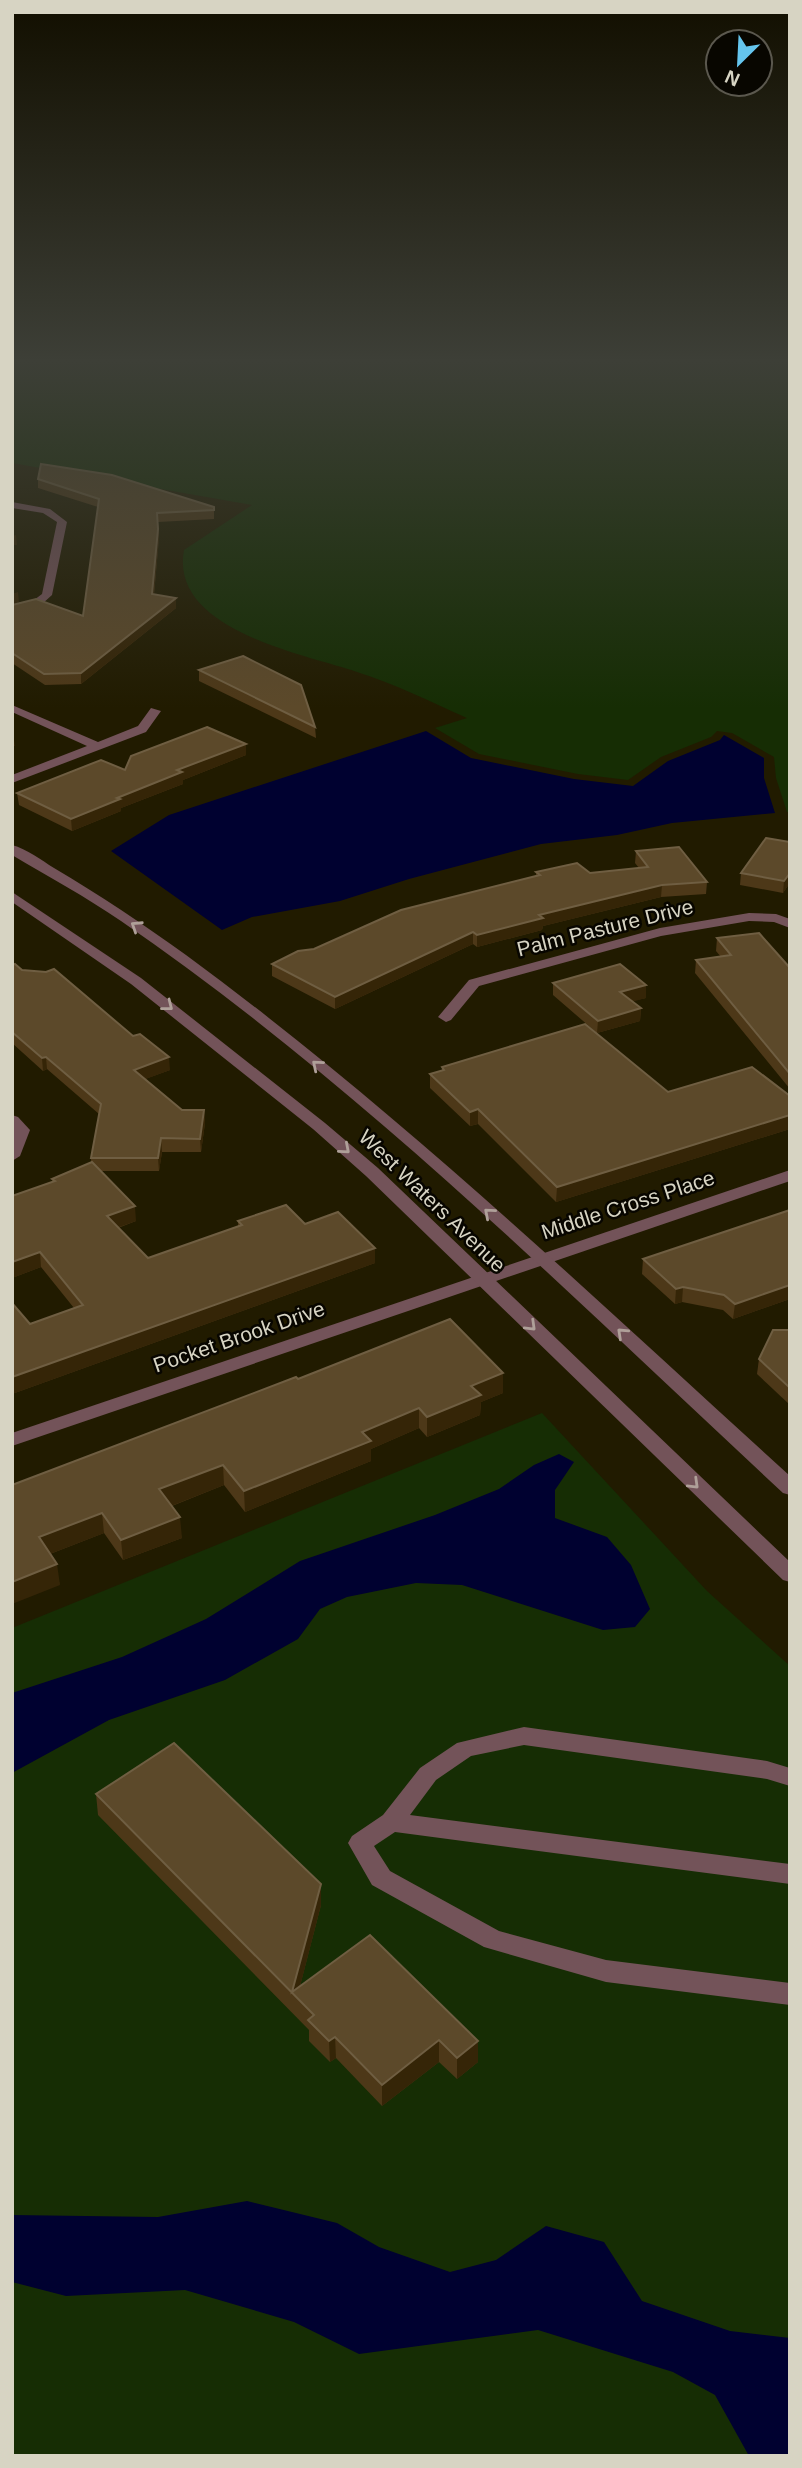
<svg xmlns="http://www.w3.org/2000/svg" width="802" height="2468" viewBox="0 0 802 2468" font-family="Helvetica,sans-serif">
  <rect width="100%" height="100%" fill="#211b00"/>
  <g fill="#162d04">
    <path d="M12,363H790V812H787L776,778L774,757L732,733L717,731L711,737L661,757L628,780L578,774L479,754L435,728L467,718C431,702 395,684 357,672C304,654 169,630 184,550L252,505L12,463Z"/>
    <path d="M542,1413L707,1591L790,1666V2456H12V1628Z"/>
  </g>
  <g fill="#000130">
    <path d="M426,731L471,758L574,779L633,786L668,761L720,740L724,735L764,758V778L775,813L672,823L617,835L541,844L409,879L340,901L252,917L222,930L111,851L169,815Z"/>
    <path d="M559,1454L574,1462L555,1490V1518L607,1537L631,1565L650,1609L635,1627L603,1630L462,1585L416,1583L347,1597L320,1609L298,1639L225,1680L109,1720L12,1773V1693L122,1657L206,1619L300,1561L435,1515L499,1489L534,1465Z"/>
    <path d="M247,2201L337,2223L379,2247L450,2272L496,2260L546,2226L604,2242L642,2301L730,2331L790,2338V2456H749L715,2395L673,2372L538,2330L359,2354L294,2322L185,2290L66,2296L12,2282V2215L158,2217Z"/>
  </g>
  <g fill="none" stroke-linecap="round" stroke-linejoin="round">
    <path fill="#735359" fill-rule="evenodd" d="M524,1727L767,1761L790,1768V1786L767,1779L524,1745L471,1756L436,1780L410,1815L790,1864V1884L395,1832L374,1846L390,1871L499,1931L606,1960L790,1983V2005L606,1982L484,1947L372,1885L348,1843L352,1836L383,1815L420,1768L457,1743Z"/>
    <g fill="#735359" fill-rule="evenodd">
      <path d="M12,502L50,509L67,522L52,595L42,604L12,614V607L34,600L42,594L57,522L43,513L12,508Z"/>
      <path d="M12,705L98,742L138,726L151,708L161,711L146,732L12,783V775L87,746L12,712Z"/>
      <path d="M749,913L776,914L790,919V928L774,922L749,921L661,936L479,986L451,1020L446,1022L438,1017L469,980L660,928Z"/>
      <path d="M12,1115L18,1117L30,1130L20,1156L12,1161Z"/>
      <path d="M790,1170V1181L12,1446V1433Z"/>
    </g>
    <g fill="#735359" fill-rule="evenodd">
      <path d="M12,845C27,849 41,860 54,868C100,895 143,924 186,955C401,1113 593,1297 790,1476V1495L783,1493C570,1295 361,1086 121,921C86,897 49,877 12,855Z"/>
      <path d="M12,892L141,978L325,1123L378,1168L790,1562V1582L783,1580L366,1176L313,1129L131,984L12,902Z"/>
    </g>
  </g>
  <g fill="#4d3818">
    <path d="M38,479L214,507V519L158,522L159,538L154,595L176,608L81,684L45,685L12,663V605L83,616L98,507L38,488Z"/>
    <path d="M199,670L315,727L316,738L199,681Z"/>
    <path d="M246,744V755L183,780V784L121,808V811L72,831L19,805L17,793Z"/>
    <path d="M790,842V885L789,884L783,893L740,885L741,873Z"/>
    <path d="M636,851L707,882L706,894L661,897L543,926L542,930L477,947L473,944L335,1009L272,976V964L536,876V872L590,873L639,868L635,863Z"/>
    <path d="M717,938L790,968V1089L695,973L696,960L721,957L716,951Z"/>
    <path d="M12,965L22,970L170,1070L145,1079L182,1110H204L205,1123L201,1152H162L159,1171H101L136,1221L118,1228L148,1258L238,1226V1221L305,1224L375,1263L12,1394V1303L30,1324L74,1308L41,1267L12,1278V1196L53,1182L52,1179L91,1162V1158L99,1114L47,1069L43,1071L12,1043Z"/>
    <path d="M553,983L646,985V998L632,1001L641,1008L640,1021L597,1033L553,995Z"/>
    <path d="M442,1067L668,1092L790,1096V1129L556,1202L478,1124L470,1126L430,1088V1074L442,1070Z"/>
    <path d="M790,1210V1299L733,1319L723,1310L682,1302L675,1304L642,1274L643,1259Z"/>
    <path d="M790,1330V1405L757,1374L759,1359Z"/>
    <path d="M298,1379L503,1393L481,1402L480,1415L427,1437L419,1428L371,1449V1461L245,1512L224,1485L172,1506L182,1538L123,1560L104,1533L50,1554L60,1585L12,1485Z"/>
    <path d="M96,1794L321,1905L300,1986L478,2041V2062L457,2079L439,2062L382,2106L336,2058L330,2062L309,2041V2030L98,1815Z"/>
  </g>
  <g fill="#352507">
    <path d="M158,529L159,538L153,604L152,594Z"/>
    <path d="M16,535L17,545H13L14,555L12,561V536Z"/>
    <path d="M18,592L19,602L12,605V594Z"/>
    <path d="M176,598V608L81,684V673Z"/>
    <path d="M13,734L15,746H12V735Z"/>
    <path d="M246,744V755L183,780V784L121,808V811L72,831L71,819L177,770Z"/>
    <path d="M790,873L789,884L783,893L784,881Z"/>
    <path d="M662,885L661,897L543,926L542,930L477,947V935L539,915Z"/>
    <path d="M473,932V944L335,1009V997Z"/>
    <path d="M646,985V998L620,1005V992Z"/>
    <path d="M641,1008L640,1021L597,1033L598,1021Z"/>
    <path d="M46,1057L47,1069L43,1071L42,1058Z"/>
    <path d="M169,1057L170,1070L135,1083L134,1070Z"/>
    <path d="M478,1109V1124L470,1126V1112Z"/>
    <path d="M204,1110L205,1123L201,1152L200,1139Z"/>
    <path d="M790,1115V1129L556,1202L557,1187Z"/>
    <path d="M161,1138L162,1152L159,1171L158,1158Z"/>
    <path d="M135,1206L136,1221L108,1231L107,1216Z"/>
    <path d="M375,1248V1263L12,1394V1377Z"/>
    <path d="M40,1252L41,1267L12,1278V1262Z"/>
    <path d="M790,1285V1299L733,1319L735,1304Z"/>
    <path d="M683,1287L682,1302L675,1304L676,1289Z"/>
    <path d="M503,1373V1393L481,1402L480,1415L427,1437V1417L471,1386Z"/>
    <path d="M419,1408V1428L371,1449V1461L245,1512L244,1491L362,1432Z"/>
    <path d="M223,1465L224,1485L161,1510L159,1489Z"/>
    <path d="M102,1513L104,1533L42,1557L39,1537Z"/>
    <path d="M180,1517L182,1538L123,1560L121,1540Z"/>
    <path d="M57,1564L60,1585L12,1604V1582Z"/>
    <path d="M321,1884V1905L297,1998L292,1992Z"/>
    <path d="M335,2037L336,2058L330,2062L329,2041Z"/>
    <path d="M439,2040V2062L382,2106V2085Z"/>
    <path d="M478,2041V2062L457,2079V2058Z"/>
  </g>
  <g fill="#5c492a" stroke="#6f5e42" stroke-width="2">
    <path d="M41,464L112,475L214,507V510L157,513L158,529L152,594L176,598L81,673L44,674L12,653V605L36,599L83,616L99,499L38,479Z"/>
    <path d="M243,656L301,685L315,727L199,670Z"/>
    <path d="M207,727L246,744L177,770L182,772L117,798L120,799L71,819L17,793L101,760L125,770L131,756Z"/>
    <path d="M766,838L790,842V873L784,881L741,873Z"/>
    <path d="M679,847L707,882L662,885L539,915L543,918L477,935L473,932L335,997L272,964L298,951L314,949L401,910L540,875L536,872L577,863L590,873L648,867L636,851Z"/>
    <path d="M759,933L790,968V1074L696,960L731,955L717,938Z"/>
    <path d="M15,964L22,970L46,972L54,969L133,1036L140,1034L169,1057L134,1070L182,1110H204L200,1139L161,1138L158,1158H91L101,1104L46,1057L42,1058L12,1032V965Z"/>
    <path d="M620,964L646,985L620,992L641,1008L598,1021L553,983Z"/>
    <path d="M585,1024L668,1092L752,1067L790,1096V1115L557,1187L478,1109L470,1112L430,1074L444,1070L442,1067Z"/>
    <path d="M92,1162L135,1206L107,1216L148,1258L242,1225L238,1221L286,1205L305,1224L338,1212L375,1248L12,1377V1303L30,1324L83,1305L40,1252L12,1262V1196L55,1181L52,1179Z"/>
    <path d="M790,1210V1285L735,1304L724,1295L683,1287L676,1289L643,1259Z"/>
    <path d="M450,1319L503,1373L471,1386L481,1395L427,1417L419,1408L362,1432L371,1441L244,1491L223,1465L159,1489L180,1517L121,1540L102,1513L39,1537L57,1564L12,1582V1485L296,1377L298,1379Z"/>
    <path d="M773,1330H790V1388L759,1359Z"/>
    <path d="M174,1743L321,1884L292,1992L370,1935L478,2041L457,2058L439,2040L382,2085L335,2037L329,2041L308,2020L314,2015L96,1794Z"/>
  </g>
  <defs><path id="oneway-chevron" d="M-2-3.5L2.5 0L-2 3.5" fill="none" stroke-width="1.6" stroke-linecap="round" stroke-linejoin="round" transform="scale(1.75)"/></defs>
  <g stroke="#afa099">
    <use href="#oneway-chevron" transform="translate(136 926) rotate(-147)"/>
    <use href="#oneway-chevron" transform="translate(168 1006) rotate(38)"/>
    <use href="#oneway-chevron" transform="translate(317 1065) rotate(-140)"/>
    <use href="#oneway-chevron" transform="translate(345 1149) rotate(41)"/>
    <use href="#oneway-chevron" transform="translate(489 1213) rotate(-139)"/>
    <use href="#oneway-chevron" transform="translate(531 1326) rotate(44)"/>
    <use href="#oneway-chevron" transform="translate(622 1333) rotate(-137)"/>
    <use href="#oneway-chevron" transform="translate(694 1484) rotate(44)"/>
  </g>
  <linearGradient id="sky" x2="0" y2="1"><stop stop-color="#120f00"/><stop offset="0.51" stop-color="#3d3f37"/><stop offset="1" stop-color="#3d3f37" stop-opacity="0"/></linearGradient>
  <rect width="802" height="708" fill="url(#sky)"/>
  <g text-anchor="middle" stroke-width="5" stroke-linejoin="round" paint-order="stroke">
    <g font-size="21" fill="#d7d4c3" stroke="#080600">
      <text transform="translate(605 928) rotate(-14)" y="7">Palm Pasture Drive</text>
      <text transform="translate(432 1201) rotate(44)" y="7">West Waters Avenue</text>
      <text transform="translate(628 1205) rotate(-18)" y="7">Middle Cross Place</text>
      <text transform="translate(239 1337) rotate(-19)" y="7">Pocket Brook Drive</text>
    </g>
  </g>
  <rect width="802" height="2468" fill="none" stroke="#d7d4c3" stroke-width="28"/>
  <g transform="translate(739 63) rotate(204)"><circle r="33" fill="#080600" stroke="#5b584e" stroke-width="2"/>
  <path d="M0-5L12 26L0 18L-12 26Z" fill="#65c5ee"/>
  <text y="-10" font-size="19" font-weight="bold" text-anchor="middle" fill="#d7d4c3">N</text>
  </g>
</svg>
